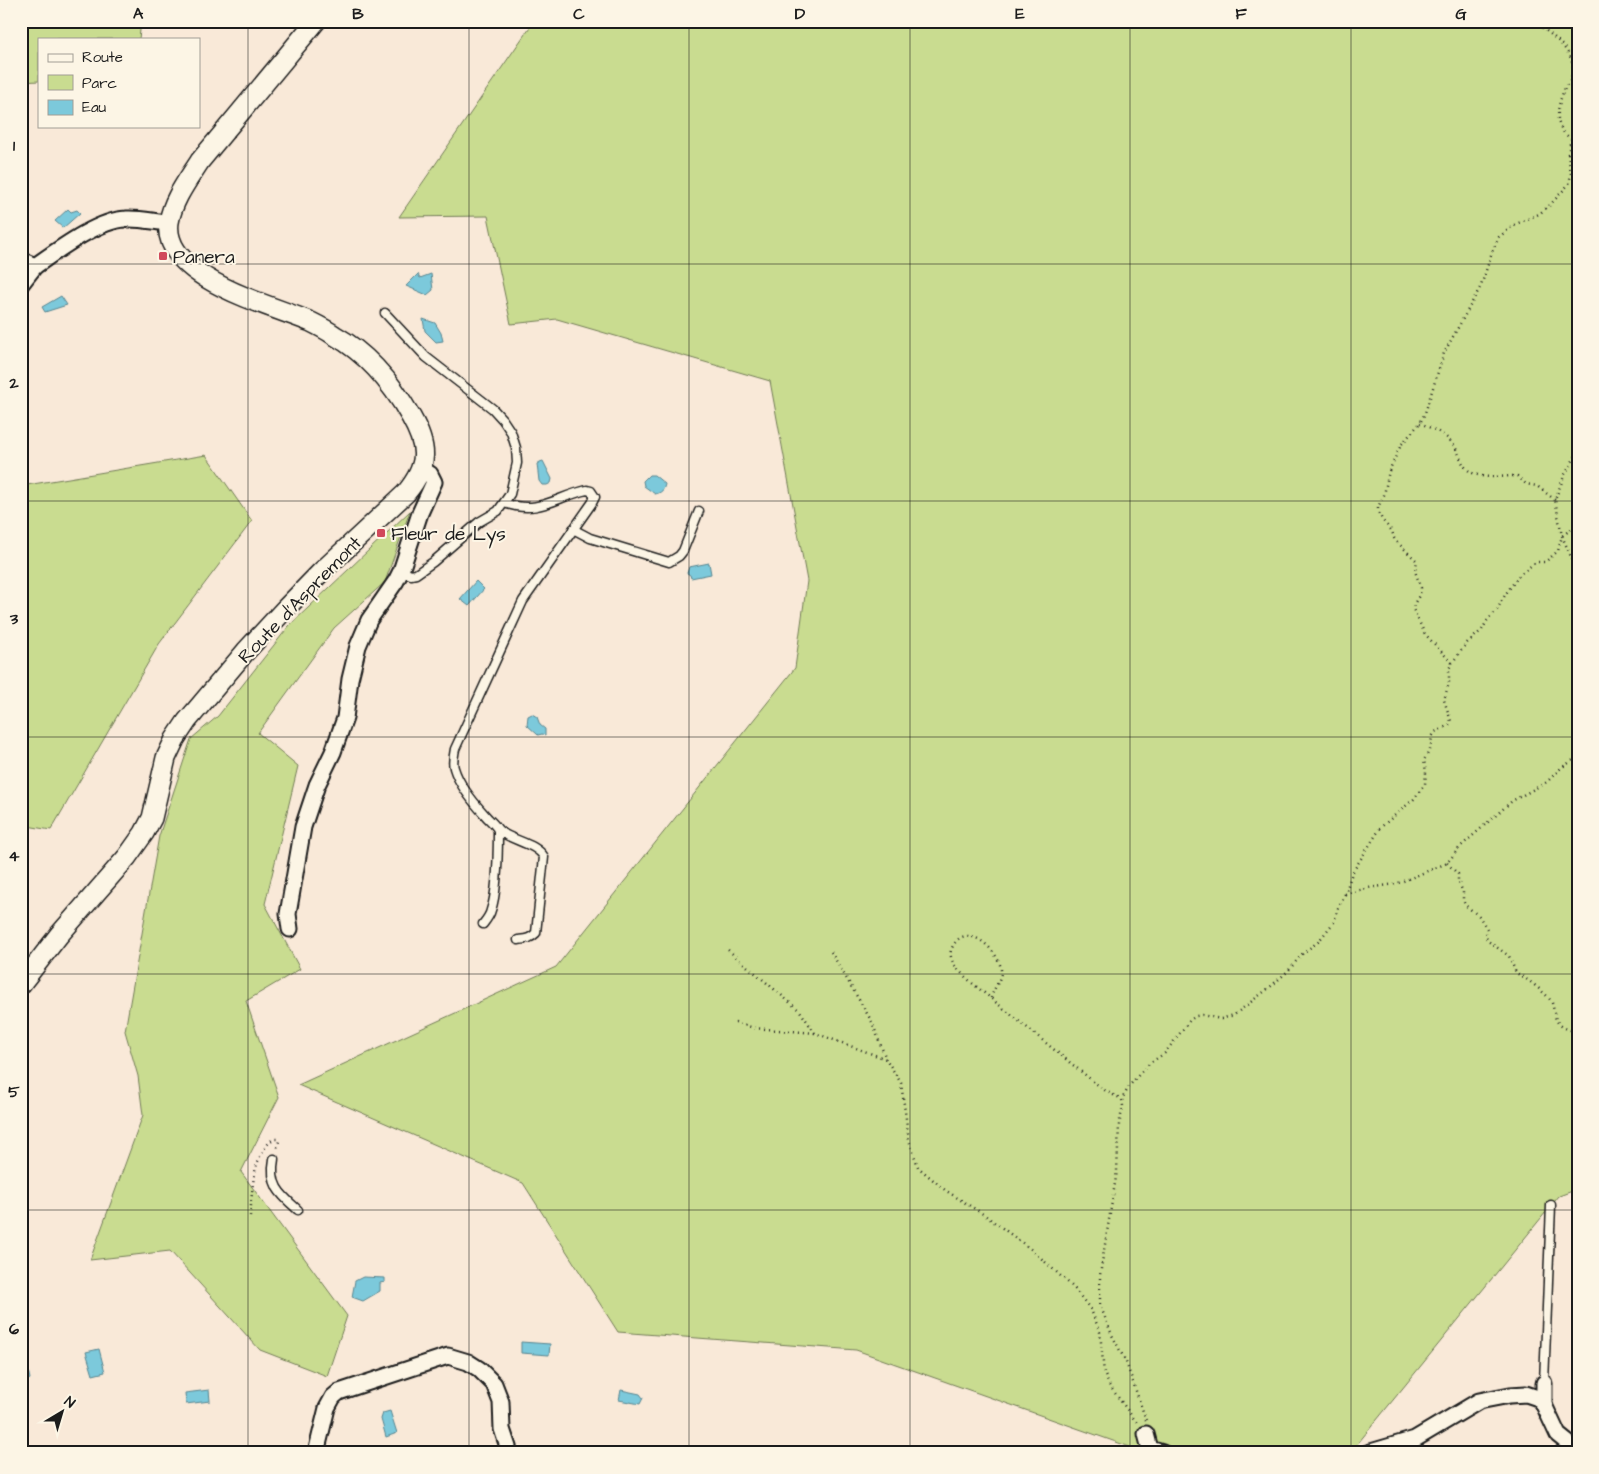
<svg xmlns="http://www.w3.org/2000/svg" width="1599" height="1474" viewBox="0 0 1599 1474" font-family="'Architects Daughter',sans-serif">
  <rect width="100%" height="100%" fill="#f9e9d8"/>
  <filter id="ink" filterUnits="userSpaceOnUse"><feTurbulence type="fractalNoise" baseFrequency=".02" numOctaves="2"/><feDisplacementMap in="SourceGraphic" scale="10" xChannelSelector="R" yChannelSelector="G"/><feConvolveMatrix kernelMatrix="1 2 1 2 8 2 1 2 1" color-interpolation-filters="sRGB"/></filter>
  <g filter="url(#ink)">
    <g fill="#c9dc90" stroke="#727c56">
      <path d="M21,21H141L139,39H39V81L21,82Z"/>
      <path d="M534,21H1578V1189L1559,1196L1350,1453H1147L856,1350L618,1332L523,1183L298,1085L556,967L795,668L807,581L770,381L557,319L511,324L488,216L399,217Z"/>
      <path d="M206,455L252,521L159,644L51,830L21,825V486Z"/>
      <path d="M410,511L385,582L334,628L258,733L298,766L265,904L300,969L246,1001L279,1097L241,1172L347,1316L327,1376L260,1350L170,1251L90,1260L143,1115L138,1076L125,1031L159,836L191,739L218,716L289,626Z"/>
    </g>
    <g fill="#7cc9db" stroke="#56848f">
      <path d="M68,209L71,212L77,210L80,213L63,228L55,221Z"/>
      <path d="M418,274L420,278L431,274L433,290L427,295L406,286Z"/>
      <path d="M61,296L67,305L45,312L42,307Z"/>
      <path d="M423,319L435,323L441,333L443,341L436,342L425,331Z"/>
      <path d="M543,461L552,479L551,483L547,485H542L539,481L537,464L540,462Z"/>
      <path d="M649,475H654L665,484C664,490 661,493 655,494L644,486L643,481Z"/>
      <path d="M709,563L711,574L691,578L690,575L687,573L689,567Z"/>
      <path d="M476,581L484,589L469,606L460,599Z"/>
      <path d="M532,714L537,717L540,725L545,729V735L542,734L538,735L527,725L528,716Z"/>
      <path d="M363,1277L385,1278V1282L380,1283V1291L363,1301L352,1297L355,1281Z"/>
      <path d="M521,1342L550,1344L549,1355L521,1353Z"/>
      <path d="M99,1349L105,1372L93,1375L86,1352Z"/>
      <path d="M21,1358L26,1361L30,1379L23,1383L21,1381Z"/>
      <path d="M209,1390L210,1401L186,1404L185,1393Z"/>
      <path d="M621,1390L640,1394L643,1398L640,1404L619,1400Z"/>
      <path d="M390,1411L397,1433L386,1437L381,1419L383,1413Z"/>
    </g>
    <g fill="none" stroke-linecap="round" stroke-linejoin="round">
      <defs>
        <g id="service">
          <path d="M385,313L426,357L493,409L503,420L511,432L516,448L517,463L510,494L498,511L479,522L433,562L416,574L411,575L401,571"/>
          <path d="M573,529L590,538L669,562L679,556L683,551L699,511"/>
          <path d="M498,830C512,841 536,843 544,857L536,933C530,939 526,939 518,940"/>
          <path d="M483,924C487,919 490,915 491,910C498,891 498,851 498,830C495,824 489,820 485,815C474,803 459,785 454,768C452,762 454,755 455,749L523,601L592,503L595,497L591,491L587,490C555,497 540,515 504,503"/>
          <path d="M274,1159C269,1185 280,1194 298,1210"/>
          <path d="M1544,1383L1551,1205"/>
        </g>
        <g id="minor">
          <path d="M21,260L35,266C58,250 98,220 126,219C140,218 155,222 169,223"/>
          <path d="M21,284L35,266"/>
          <path d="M290,929L288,914L303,827L317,785L333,752L345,718L350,679L358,646L369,620L396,581L401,571L420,513L434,482L430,474L421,469"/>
          <path d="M1544,1405V1383"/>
          <path d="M1146,1434L1150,1449L1163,1453"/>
          <path d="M316,1453L327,1408L333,1397L339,1392L448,1356L468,1362L479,1369L494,1384L501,1402L502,1429L510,1453"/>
          <path d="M1367,1453L1415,1439L1479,1401L1510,1395L1526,1394L1538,1398L1544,1405L1558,1435L1578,1451"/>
        </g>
        <path id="tertiary" d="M21,984L59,935L127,857L144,833L152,818L166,758L175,739L187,721L246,651L285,609L321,572L406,493C429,465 428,447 411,417C392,383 368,354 334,335C327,330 319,326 311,322C271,305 161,278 169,222C173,199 188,180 200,161L316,21"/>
      </defs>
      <use href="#service" stroke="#1c1c1c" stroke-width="11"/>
      <use href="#minor" stroke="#1c1c1c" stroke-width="19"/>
      <use href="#tertiary" stroke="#1c1c1c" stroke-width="22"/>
      <g stroke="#1c1c1c" stroke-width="2.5" stroke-dasharray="1 4" stroke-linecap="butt">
        <path d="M1571,139H1578"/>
        <path d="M1420,423C1431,428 1445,434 1452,443C1464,457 1458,471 1482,476C1493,478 1506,476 1517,476L1526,484L1537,486L1555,500"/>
        <path d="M1578,452L1564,476L1555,500L1562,536L1578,573"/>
        <path d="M1452,663L1425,634L1413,609L1414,604L1420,594L1421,588L1415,571L1417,561L1399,544L1394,538L1392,531L1383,521L1378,512V507L1384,495L1389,471L1401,445L1420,423L1425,413L1444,353L1481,286L1492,252L1499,237L1514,225L1539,214L1550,205L1569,184L1571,174L1568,154L1571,139C1568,136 1563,133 1561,128C1554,117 1560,99 1565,88C1569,81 1574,75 1573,66C1571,48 1547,31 1533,21"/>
        <path d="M1447,863L1458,874V881L1463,892V900L1465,905L1479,916L1487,929L1486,937L1488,941L1509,956L1516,973C1525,977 1549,995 1552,1003C1555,1012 1553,1018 1560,1025C1565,1029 1572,1030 1578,1033"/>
        <path d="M1345,894L1368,888L1396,884L1447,863L1460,847L1512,801L1547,782L1561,768L1578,757"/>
        <path d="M728,950L800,1011L815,1033"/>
        <path d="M831,952L872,1022L886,1059"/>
        <path d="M991,998C993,989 1002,979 1001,970C1000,951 966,920 953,946C951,949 950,953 951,957C953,967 965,976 972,983L1094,1082L1107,1092L1122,1099"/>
        <path d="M735,1022L754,1028L815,1033L886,1059L901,1083L909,1140L918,1167L945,1190L986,1216L1032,1250L1074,1288L1091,1310L1100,1332L1104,1373L1109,1385L1137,1423"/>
        <path d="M250,1216C253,1190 251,1158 273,1139H277L279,1141L277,1148"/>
        <path d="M1146,1420L1126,1362L1112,1335L1100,1305V1275L1117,1171L1119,1125L1123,1106L1122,1099L1130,1085L1142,1071L1150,1063L1165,1053L1190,1020L1196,1016L1202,1015L1221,1019L1234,1015L1269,988L1288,971L1303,953L1318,942L1334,922L1338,908L1345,894L1352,873L1381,827L1414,799L1425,784L1426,772L1424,760L1430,750L1432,737L1435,732L1449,725L1451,721L1444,700L1449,683V669L1452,663L1467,643L1482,630L1487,621L1497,610L1505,595L1520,574L1536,562H1545L1558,551L1562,536L1578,524"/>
      </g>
      <use href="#service" stroke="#fcf5e5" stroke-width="8"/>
      <use href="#minor" stroke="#fcf5e5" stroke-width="15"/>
      <use href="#tertiary" stroke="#fcf5e5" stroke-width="19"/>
    </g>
  </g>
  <path fill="none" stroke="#1c1c1c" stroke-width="1" stroke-opacity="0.55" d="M248,21V1453M469,21V1453M689,21V1453M910,21V1453M1130,21V1453M1351,21V1453M21,264H1578M21,501H1578M21,737H1578M21,974H1578M21,1210H1578"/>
  <g fill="#d1495b" stroke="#fcf5e5" stroke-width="2">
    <rect x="158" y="251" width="10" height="10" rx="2.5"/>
    <rect x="376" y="528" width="10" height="10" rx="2.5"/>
  </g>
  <g text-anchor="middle" stroke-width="4" stroke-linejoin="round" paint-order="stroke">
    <g font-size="19" fill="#1c1c1c" stroke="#fcf5e5" text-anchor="start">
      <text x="173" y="263">Panera</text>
      <text x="391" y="540">Fleur de Lys</text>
    </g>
    <g font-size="19" fill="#1c1c1c" stroke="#fcf5e5">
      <text transform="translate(299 599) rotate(-46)" y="7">Route d'Aspremont</text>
    </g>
  </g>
  <rect width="1599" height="1474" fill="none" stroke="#fcf5e5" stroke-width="55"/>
  <rect x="38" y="38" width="162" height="90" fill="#fcf5e5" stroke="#a29e95"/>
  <rect x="48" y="54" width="25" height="8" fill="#fcf5e5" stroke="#a29e95"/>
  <text x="82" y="62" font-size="15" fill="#1c1c1c">Route</text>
  <rect x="48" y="75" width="25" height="15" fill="#c9dc90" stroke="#a29e95"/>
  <text x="82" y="88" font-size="15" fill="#1c1c1c">Parc</text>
  <rect x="48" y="100" width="25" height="15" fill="#7cc9db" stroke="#a29e95"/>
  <text x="82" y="112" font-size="15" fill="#1c1c1c">Eau</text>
  <g transform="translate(62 1412) rotate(38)" stroke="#fcf5e5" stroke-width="4" paint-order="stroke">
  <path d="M0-4L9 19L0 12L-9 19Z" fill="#1c1c1c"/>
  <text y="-8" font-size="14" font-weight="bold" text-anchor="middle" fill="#1c1c1c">N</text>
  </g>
  <rect x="28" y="28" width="1544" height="1418" fill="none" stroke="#1c1c1c" stroke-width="2"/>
  <g font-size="16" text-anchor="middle" font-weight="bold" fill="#1c1c1c">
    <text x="138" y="19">A</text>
    <text x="358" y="19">B</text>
    <text x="579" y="19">C</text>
    <text x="800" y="19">D</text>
    <text x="1020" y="19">E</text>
    <text x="1241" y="19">F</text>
    <text x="1461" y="19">G</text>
    <text x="14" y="151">1</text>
    <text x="14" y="388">2</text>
    <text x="14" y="624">3</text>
    <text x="14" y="861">4</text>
    <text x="14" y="1097">5</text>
    <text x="14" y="1334">6</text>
  </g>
</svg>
